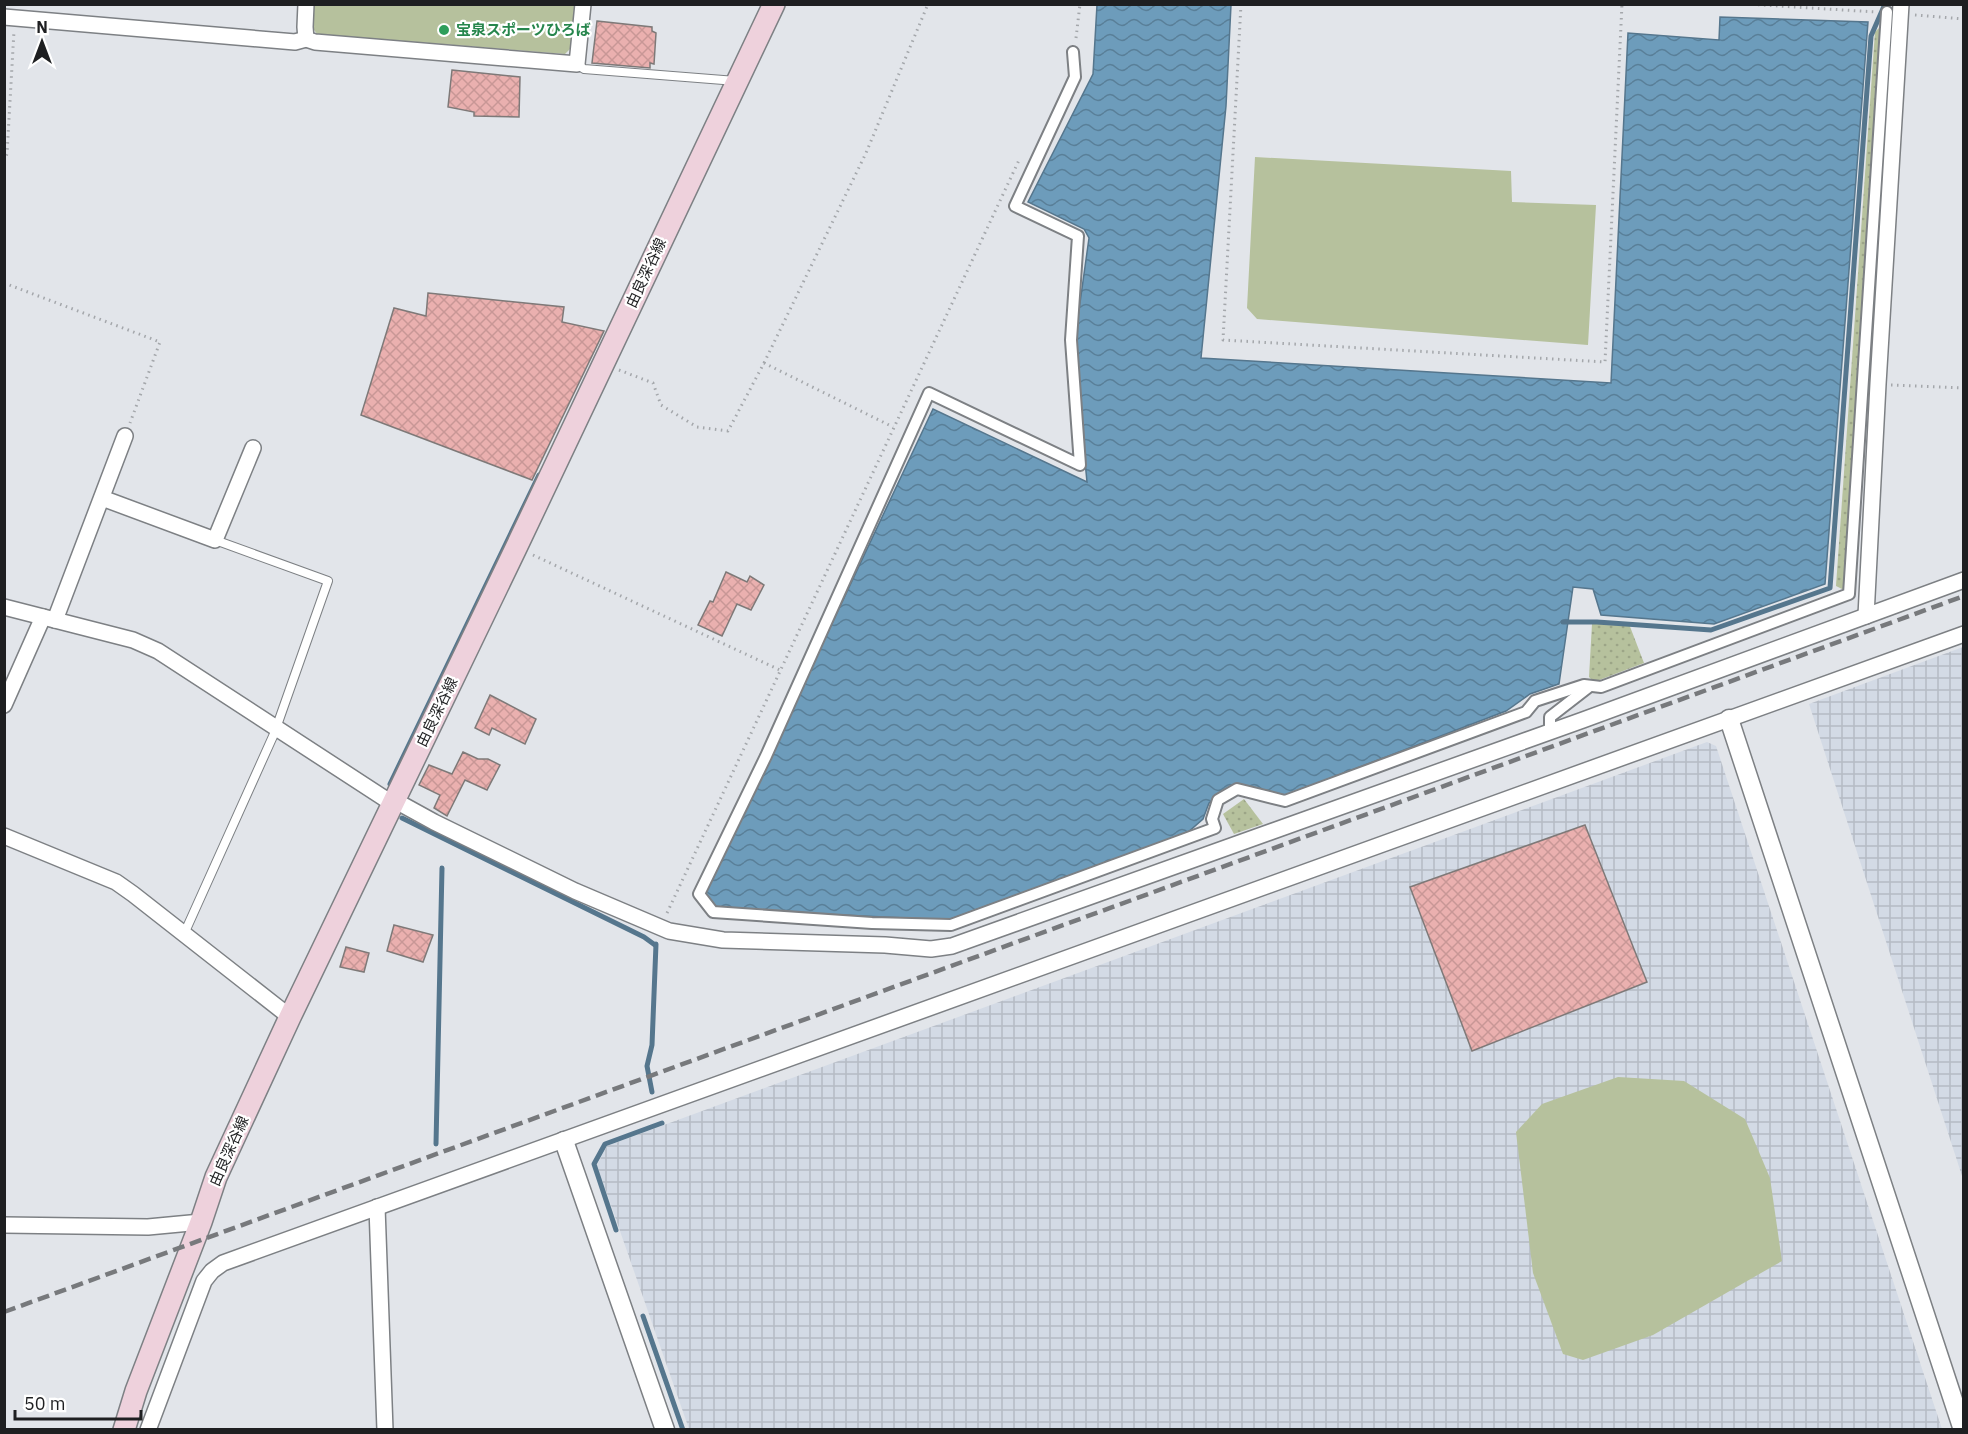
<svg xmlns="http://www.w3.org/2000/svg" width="1968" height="1434" viewBox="0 0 1968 1434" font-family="'IBM Plex Sans','Noto Sans JP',sans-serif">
  <defs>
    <pattern id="industrial-grid" width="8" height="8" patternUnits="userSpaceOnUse" patternTransform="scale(1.5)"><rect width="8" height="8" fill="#d3dae5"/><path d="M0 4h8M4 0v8" fill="none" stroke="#b5bbc4"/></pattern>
    <pattern id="grass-dots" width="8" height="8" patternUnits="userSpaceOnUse" patternTransform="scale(1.5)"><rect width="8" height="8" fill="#b6c19d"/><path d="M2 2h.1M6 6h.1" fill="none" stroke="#9ca587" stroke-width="1.8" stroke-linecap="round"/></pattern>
    <pattern id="water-waves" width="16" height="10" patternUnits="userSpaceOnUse" patternTransform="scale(1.5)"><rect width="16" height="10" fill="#6d9cbb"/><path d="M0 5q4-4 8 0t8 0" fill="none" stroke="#597f98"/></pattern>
    <pattern id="building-cross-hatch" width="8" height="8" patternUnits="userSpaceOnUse" patternTransform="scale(1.5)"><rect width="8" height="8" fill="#eab0af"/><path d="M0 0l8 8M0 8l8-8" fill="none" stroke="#c89796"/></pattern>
  </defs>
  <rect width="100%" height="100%" fill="#e2e5ea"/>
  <g fill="url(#industrial-grid)">
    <path d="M1963,647H1964L1963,1179L1809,704Z"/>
    <path d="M1707,742L1716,746L1942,1429H689L597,1165L607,1146Z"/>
  </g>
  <g fill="url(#grass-dots)">
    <path d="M1880,27H1882L1844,590L1836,586L1875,32Z"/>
    <path d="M1592,624H1629L1644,663L1594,682L1589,677Z"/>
    <path d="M1244,799L1263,824L1234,834L1223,814Z"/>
  </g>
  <g fill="#b6c19d">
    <path d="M314,5H575L572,47L565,54L317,34L312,27Z"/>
    <path d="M1255,157L1511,171L1512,202L1596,205L1588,345L1257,319L1247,308Z"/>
    <path d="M1618,1077L1684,1081L1745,1119L1770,1178L1782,1261L1653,1335L1583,1360L1563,1354L1533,1273L1516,1132L1542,1104Z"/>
  </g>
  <path fill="url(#water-waves)" stroke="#55768d" stroke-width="1.5" d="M1097,5H1231L1226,106L1201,358L1611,383L1628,33L1719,40L1720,17L1868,22L1825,584L1714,624L1601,615L1593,589L1573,587L1559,684L1530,694L1506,711L1284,796L1239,786L1209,803L1203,819L1187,833L948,920L716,909L705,893L933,409L1087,482L1074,346L1089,238L1084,229L1028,202L1093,74Z"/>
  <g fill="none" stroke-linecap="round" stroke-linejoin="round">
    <g stroke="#55768d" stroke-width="5">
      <path d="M1563,622H1597L1711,630L1830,588L1871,36L1885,4"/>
      <path d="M390,784L539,475"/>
      <path d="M402,818L644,937L655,945"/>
      <path d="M652,1092L647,1066L652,1045L656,944"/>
      <path d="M436,1144L442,868"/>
      <path d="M616,1230L594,1164L605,1144L662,1123"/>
      <path d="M643,1316L683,1430"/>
    </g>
  </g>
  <g fill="url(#building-cross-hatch)" stroke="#7e7978" stroke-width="1.5">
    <path d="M597,21L652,27V31L656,33L654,64L650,63V68L592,63Z"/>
    <path d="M452,70L520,77L519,117L474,116V112L448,107Z"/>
    <path d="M428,293L564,307L562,322L604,331L532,480L361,415L394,308L426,316Z"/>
    <path d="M726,572L747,582L750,576L764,585L751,610L737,604L722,636L698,625L710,601L713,602Z"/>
    <path d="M490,695L536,719L525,744L492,728L489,735L475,728Z"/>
    <path d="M463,752L478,759H488L500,765L487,790L465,780L447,816L434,808L440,795L419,785L429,765L452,774Z"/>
    <path d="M1585,825L1647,982L1472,1051L1410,887Z"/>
    <path d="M394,925L433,935L423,962L387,951Z"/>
    <path d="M346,947L369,953L364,972L340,967Z"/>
  </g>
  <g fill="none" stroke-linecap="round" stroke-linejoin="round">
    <defs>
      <g id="service">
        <path d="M577,64L584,69L736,81"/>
        <path d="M184,934L274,734L328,581L215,540"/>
      </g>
      <g id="pedestrian">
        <path d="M1073,52L1075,77L1015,206L1078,236L1071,340L1080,465L929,393L766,756L699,894L713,912L872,923L951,925L1215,828L1212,819L1218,800L1237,789L1285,801L1526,712L1535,701L1584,685L1601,687L1849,594L1887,12"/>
        <path d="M1550,731V717L1590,686"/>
      </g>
      <g id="minor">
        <path d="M306,4L305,27L306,39L315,42L577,64L583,4"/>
        <path d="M4,17L295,42L306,39"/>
        <path d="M102,498L215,540L253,448"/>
        <path d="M4,607L133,640L158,651L393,804"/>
        <path d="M1866,616L1878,384L1901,4"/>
        <path d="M55,620L125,436"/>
        <path d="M4,705L43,617"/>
        <path d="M394,800L434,822L575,891L669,931L723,940L885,945L931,949L952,946L1583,720L1964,580"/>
        <path d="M4,836L116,882L133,894L290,1017"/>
        <path d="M377,1207L385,1430"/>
        <path d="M4,1225L148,1227L201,1222"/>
        <path d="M148,1430L204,1281L212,1271L223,1263L1964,634"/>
      </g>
      <g id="tertiary">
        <path d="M1729,719L1963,1430"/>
        <path d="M564,1141L665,1430"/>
      </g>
      <path id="secondary" d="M124,1430L136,1391L201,1222L216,1177L290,1017L516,548L774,4"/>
    </defs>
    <use href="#service" stroke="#7d8084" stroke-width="10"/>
    <use href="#pedestrian" stroke="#7d8084" stroke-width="14"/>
    <use href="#minor" stroke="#7d8084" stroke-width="18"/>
    <use href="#tertiary" stroke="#7d8084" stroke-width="21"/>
    <use href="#secondary" stroke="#7d8084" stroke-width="24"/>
    <g stroke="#a4a7ab" stroke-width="3" stroke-dasharray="1.5 4.5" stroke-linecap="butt">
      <path d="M1241,4L1223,340L1605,362L1622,4"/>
      <path d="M1746,4L1876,12"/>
      <path d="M1915,15L1964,19"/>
      <path d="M1076,38L1080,4"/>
      <path d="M4,161L7,154L14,31"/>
      <path d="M4,283L160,342L130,423"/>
      <path d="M764,363L866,153L928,4"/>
      <path d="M619,370L653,383L661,405L697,427L728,431L764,363L893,427"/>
      <path d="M1891,385L1964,388"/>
      <path d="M533,555L782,671"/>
      <path d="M667,913L1020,158"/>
    </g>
    <use href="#service" stroke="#fff" stroke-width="8"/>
    <use href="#pedestrian" stroke="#fff" stroke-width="10"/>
    <use href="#minor" stroke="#fff" stroke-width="15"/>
    <use href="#tertiary" stroke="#fff" stroke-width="18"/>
    <use href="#secondary" stroke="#eed1dc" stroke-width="21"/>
    <path stroke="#77797c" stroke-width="4.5" stroke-dasharray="12 6" stroke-linecap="butt" d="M4,1312L1964,596"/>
  </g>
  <circle fill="#2e9e5b" stroke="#fff" stroke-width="2" cx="444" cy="30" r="6"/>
  <g text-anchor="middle" stroke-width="4.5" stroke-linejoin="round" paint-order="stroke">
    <g font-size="15" font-weight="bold" fill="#27864d" stroke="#fff" text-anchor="start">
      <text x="456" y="35">宝泉スポーツひろば</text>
    </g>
    <g font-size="15" fill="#1e1f21" stroke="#fff">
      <text transform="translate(646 273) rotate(-65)" y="5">由良深谷線</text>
      <text transform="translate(437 712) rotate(-64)" y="5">由良深谷線</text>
      <text transform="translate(229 1151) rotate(-66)" y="5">由良深谷線</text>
    </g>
  </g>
  <rect width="1968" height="1434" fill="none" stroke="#1e1f21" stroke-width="12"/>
  <g transform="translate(42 42)" stroke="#ffffff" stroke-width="4.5" paint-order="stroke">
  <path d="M0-4.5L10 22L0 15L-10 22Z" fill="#1e1f21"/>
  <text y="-9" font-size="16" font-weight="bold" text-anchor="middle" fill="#1e1f21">N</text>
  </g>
  <path d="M15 1410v9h126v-9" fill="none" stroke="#1e1f21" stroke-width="3"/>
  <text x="24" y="1410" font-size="18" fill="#1e1f21" stroke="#ffffff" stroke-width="4.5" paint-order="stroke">50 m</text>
</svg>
